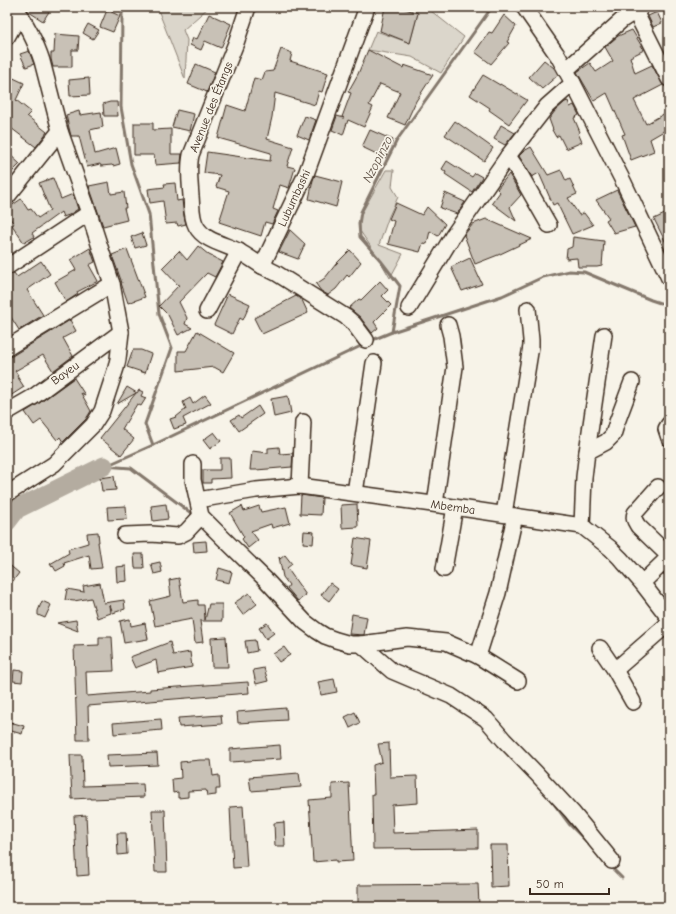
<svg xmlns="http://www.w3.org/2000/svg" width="676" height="914" viewBox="0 0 676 914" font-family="'Comic Neue',sans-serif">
  <rect width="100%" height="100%" fill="#f7f3e8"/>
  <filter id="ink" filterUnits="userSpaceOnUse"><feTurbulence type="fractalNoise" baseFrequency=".025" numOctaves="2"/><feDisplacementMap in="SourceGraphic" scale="8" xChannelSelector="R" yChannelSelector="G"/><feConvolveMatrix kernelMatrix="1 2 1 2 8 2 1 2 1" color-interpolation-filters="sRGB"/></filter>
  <g filter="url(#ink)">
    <g fill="#dbd6cb" stroke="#8b8074">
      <path d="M157,7H209L183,30L187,40L185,79Z"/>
      <path d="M399,7H426L464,37L441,73L412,57L368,50L376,31L410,43L418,13Z"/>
      <path d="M386,170H394L392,187L398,197L389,216L379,245L403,254L390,278L378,257L360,231V216Z"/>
    </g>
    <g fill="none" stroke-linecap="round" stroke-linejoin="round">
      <g stroke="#84786c" stroke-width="3">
        <path d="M125,7L122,13L121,107L131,164L149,214L159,314L172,348L145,424L153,445"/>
        <path d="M392,332L400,286L381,261L360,237L359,224L361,212L397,140L492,7"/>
        <path d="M370,341L392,332L502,296L543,277L569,271L584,272L651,300L669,306"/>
        <path d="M104,466L131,468L195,516"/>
        <path d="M106,466L153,445L363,345"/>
        <path d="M552,801L570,825L589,844"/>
        <path d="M611,867L622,878"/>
      </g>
      <path stroke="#b4aca0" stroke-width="19" d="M7,522L17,509L104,466"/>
    </g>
    <g fill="#c8c1b6" stroke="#3b2a1e">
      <path d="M25,7H52L43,21L29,12Z"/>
      <path d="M385,7H399L418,13L410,43L380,31Z"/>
      <path d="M107,10L120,16L113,32L100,27Z"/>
      <path d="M657,12L662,23L653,27L648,16Z"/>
      <path d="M209,14L231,24L221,48L205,41L201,50L190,45L193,38L197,39Z"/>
      <path d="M504,15L516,26L507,42L509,43L491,64L475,52L489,32L492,33Z"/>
      <path d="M88,24L99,30L93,39L83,33Z"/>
      <path d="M632,30L644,50L630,57L635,73L652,65L663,85L634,100L646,124L669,111V128L650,139L654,151L631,160L622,135L625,134L607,93L594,101L577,72L590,63L596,72L613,61L605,47L618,36Z"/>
      <path d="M55,34L79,36L78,50H72V67H53L51,59V53H54Z"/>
      <path d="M281,49L292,53L290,61L328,73L322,92L319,91L315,105L275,93L272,117L267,139L293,147L287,166L295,168L289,188L280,185L273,209L278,211L272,224L265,222L261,236L219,222L229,191L216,187L220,175L204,173L207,152L270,161L271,153L218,138L227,105L245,111L254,78L262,80L265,72L273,71Z"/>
      <path d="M368,50L403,68L404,65L433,75L416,101L405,125L388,118L400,92L380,84L369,105L373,107L364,127L348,120L343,135L332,130L337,116L344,118L342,117L351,93L348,92L358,74Z"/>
      <path d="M29,51L34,64L26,67L20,54Z"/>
      <path d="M544,60L554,68L558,75L542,89L529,77Z"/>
      <path d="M196,64L215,72L207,92L188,84Z"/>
      <path d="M7,75L24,83L16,100L31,112L27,116L47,132L36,147L7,125Z"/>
      <path d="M483,75L500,85V84L527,100L509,124L489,110L490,108L470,95Z"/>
      <path d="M89,78L90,95L70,96L69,80Z"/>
      <path d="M568,101L570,107L574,105L579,115L574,118L580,132L578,133L582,142L566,149L559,135L556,137L552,130H553L549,119L555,111L565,102Z"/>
      <path d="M110,102H117L118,116H104L103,104Z"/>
      <path d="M177,110L194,114L190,131L172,127Z"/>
      <path d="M79,111L80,115L101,112L103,127L90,130L95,154L116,148L120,164L113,166L112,165L101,166L100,164L87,167L79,136H71L69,128L66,115Z"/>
      <path d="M305,116L316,120L309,140L297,135Z"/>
      <path d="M455,121L493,148L484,161L445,135Z"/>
      <path d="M134,123H153V130L171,129V154H182L181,163L155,165L154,155H134Z"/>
      <path d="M501,125L515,133L505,145L494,139Z"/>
      <path d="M370,130L393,140L385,158L362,147Z"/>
      <path d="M531,147L548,175L561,170L566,181L570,179L577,194L568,198L579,215L584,213L593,225L572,234L557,203L553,205L539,173L532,177L519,156L524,151Z"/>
      <path d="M7,152L20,164L7,177Z"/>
      <path d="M447,161L472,177L475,173L482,177L472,192L445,174L446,172L442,169Z"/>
      <path d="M509,174L521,195L510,207L516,221L492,203L500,192L497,189Z"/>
      <path d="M315,175L342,182L336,207L309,199L313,180Z"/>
      <path d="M53,178L61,199L73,194L78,209L69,215L63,217L61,212L32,233L34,237L24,243L12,225L14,224L7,214V209L21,199L28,210L31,209L38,218L50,210L39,183Z"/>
      <path d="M109,182L111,194L124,192L126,208H124L127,220L103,226L89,186Z"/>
      <path d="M175,183L177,201L182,200L184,216L186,224L178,226L177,223L166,224L163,201L150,203L148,189L165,187L164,184Z"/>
      <path d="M617,190L635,227L614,233L606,220L609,218L596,200Z"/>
      <path d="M445,193L465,202L457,214L440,208Z"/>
      <path d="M396,203L422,215L427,207L445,224L438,236L430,231L427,244L423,243L420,252L388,244L394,221L389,219Z"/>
      <path d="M669,212V249L654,219Z"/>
      <path d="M486,219L532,239L498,255L475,264L464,235L473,224Z"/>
      <path d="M290,230L305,244L298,259L279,252Z"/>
      <path d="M142,233L146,245L135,248L131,237Z"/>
      <path d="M573,237L604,241L602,266L597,267H578L577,258L566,259L567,249L572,247Z"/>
      <path d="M198,246L209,255L223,262L215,277L207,273L179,302L187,318L185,324L192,328L178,335L168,315L159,306L179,285H178L162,268L179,251L187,260Z"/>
      <path d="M90,248L95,262L89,265L98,281L77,292L78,294L66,302L55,282L76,270L70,260Z"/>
      <path d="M127,249L145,297L128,303L121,283H122L112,255Z"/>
      <path d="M350,250L361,262L349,277L347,275L336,289L328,295L321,291L316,284L325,278L336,264Z"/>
      <path d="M470,258L482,284L462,291L451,267Z"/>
      <path d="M41,261L50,274L27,290L43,315L19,330L7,311V276L14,273L17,277Z"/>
      <path d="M380,281L388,290L382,296L391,305L374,322L378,328L372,333L360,317L349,308L359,299L361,300Z"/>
      <path d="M228,294L250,304L243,320L240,318L232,334L214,325Z"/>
      <path d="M296,296L302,300L308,313L262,334L254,318Z"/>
      <path d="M70,320L76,331L63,338L73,356L53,371L43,355L15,371L18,375L17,376L24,387L7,398V357L12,356Z"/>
      <path d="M197,331L234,353L223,372L214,367L178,371V351H186Z"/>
      <path d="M133,350H141L151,354L145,373L127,367Z"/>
      <path d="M74,378L85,395L81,393L91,411L86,419L63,442L60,437L57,440L41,420L34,425L25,412L38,404Z"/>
      <path d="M127,387L137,393L139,390L143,392L141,396L146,398L141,406L137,404L122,429L134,439L121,455L100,438L136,393L117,404Z"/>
      <path d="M205,395L211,403L183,418L186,425L174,429L170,419L176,417L186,409L183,402L190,398L193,404Z"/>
      <path d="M288,396L291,413L274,417L271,399Z"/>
      <path d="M258,406L263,414L239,431L231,420L239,415L241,418Z"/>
      <path d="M214,432L221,441L210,449L203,440Z"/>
      <path d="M279,447L280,454L293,453L292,467L256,470H250L252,451L268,453V448Z"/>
      <path d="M220,458H230L231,478L211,479V483H203V470H220Z"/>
      <path d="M114,476L116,490L102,491L100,478Z"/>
      <path d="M301,495L322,498L321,515L300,514Z"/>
      <path d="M166,504L168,519L153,521L151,506Z"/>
      <path d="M357,504L358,527L342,528L341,505Z"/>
      <path d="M126,506L127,519L108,520L107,507Z"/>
      <path d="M242,506L244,511L259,506L261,512L286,507L290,523L272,528L271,524L251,531L258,540L248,548L242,539L244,537L230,513Z"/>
      <path d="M304,531L314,532L313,544L303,543Z"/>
      <path d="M98,532L99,542H98L102,568L91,569L89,555L64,563L65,566L56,571L53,566L52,567L50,564L69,553L68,549L88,543L87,533Z"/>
      <path d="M355,538L371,541L367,568L351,565Z"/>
      <path d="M206,541L207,551L194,552L193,542Z"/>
      <path d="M134,554H143L144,568H135Z"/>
      <path d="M285,555L292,564L287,568L306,595L298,601L287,588L289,585L283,577L279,557L280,559Z"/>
      <path d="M160,562L162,572L154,574L151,564Z"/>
      <path d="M7,563L19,573L7,589Z"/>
      <path d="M126,566L127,581L117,582L116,567Z"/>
      <path d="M219,568L232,572L229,583L216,580Z"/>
      <path d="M179,578L183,602L198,600V605H204L205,620L209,604H222V621H200L203,642L195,643L192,619L155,626L150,601L171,596L169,580Z"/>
      <path d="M100,583L104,603L124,600L125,609L113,613L110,605L111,613L97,618L91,598L74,601L65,600L67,589L84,592L83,586Z"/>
      <path d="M330,583L338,589L329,601L321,595Z"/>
      <path d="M249,593L257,604L243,615L234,603Z"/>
      <path d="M42,601L51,605L45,618L38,615V611Z"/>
      <path d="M352,614L367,617L364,635L349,634Z"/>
      <path d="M130,619L131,626L145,623L148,639L124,643L120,621Z"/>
      <path d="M76,620L78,631L57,623Z"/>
      <path d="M267,623L274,633L266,639L259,628Z"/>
      <path d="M99,637H112L114,671L86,672L87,696L150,691V689L248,682L249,693L88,706L89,740H77L74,646L99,645Z"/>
      <path d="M226,637L228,667H212L211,638Z"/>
      <path d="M255,640L257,651L247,653L245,641Z"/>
      <path d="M170,642L173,655L190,652L192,667L158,673L156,660L135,668L130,657Z"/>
      <path d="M284,647L290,655L279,662L273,654Z"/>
      <path d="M264,668L268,681L256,684L253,670Z"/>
      <path d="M14,670L23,671L22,682L13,681Z"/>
      <path d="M334,679L337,692L321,695L318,682Z"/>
      <path d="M286,708L287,720L238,723L237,712Z"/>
      <path d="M355,712L360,723L350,728L345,717Z"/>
      <path d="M221,715L222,724L179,727L178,718Z"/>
      <path d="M161,719L162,730L114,734L113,723Z"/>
      <path d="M10,722L24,726L22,734L8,730Z"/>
      <path d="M389,743L390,777L417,776L418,803L392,805L393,833L478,830V848L373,849L372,794H374L373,765L382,762L378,744Z"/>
      <path d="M280,745L281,759L230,762V749Z"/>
      <path d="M157,753L158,765L108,767L107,755Z"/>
      <path d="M70,755H82L83,786L143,784L144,797L91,799V798L72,799Z"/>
      <path d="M200,760H211L213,776L219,775L220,789H216V795L207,796L206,790L188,791V797L178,798V792L173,793L172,779L181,778L180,762Z"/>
      <path d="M299,773L301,787L251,791L249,777Z"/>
      <path d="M349,783L353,861L336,862V860L313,862L309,800L332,798V784Z"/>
      <path d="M243,806L247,867L233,868L230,807Z"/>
      <path d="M152,810H165L167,872H155Z"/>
      <path d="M86,815L89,875L77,876L74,816Z"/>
      <path d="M284,822L285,846H275L274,823Z"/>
      <path d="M117,833H126L127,854L118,855Z"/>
      <path d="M490,845H508L509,886L491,887Z"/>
      <path d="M478,884L479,905H358V885Z"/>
    </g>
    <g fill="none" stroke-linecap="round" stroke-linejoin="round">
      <defs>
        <g id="minor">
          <path d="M248,7L236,43L191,155C188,169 190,182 191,196C192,206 191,217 196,226C204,241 224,244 238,251C246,255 254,261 262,266"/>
          <path d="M524,7L558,56L573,83L624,183L669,278"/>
          <path d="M635,11L669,79"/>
          <path d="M7,37L20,14"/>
          <path d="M566,70L622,20L642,7"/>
          <path d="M508,156L517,169L549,225"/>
          <path d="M7,197L60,131"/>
          <path d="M7,267L89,213"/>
          <path d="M409,308L454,234L508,156L547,106L573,83"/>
          <path d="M207,311L239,251"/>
          <path d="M366,340L354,324L346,317L276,273L262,266L306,174L367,7"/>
          <path d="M7,348L112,284"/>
          <path d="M7,412L33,397L121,332"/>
          <path d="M669,424L666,429L669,438"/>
          <path d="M587,452L606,442L613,435L617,422L632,382"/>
          <path d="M193,464V480L201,516L223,538L265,579L305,622L317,631L325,636L336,640L350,644H361L407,638L446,642L478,656L518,681"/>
          <path d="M300,486L303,422"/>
          <path d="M658,487L635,513C633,519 635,521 638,526L669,556"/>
          <path d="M355,493L374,363"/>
          <path d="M7,494L54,464L93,425L102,411L116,368L118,359L121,332L112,284L89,213L60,131L42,61C37,45 25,20 14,7"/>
          <path d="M198,500L256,490L300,486L447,506L582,526L610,548L620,558L642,583L669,618"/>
          <path d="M435,504L455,367L451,336L448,325"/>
          <path d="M504,514L531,346V340L528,309"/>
          <path d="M582,526L584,477L587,452L604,335"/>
          <path d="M125,535L151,534L178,536L186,532L201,516"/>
          <path d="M444,569L455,507"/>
          <path d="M642,583L669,557"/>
          <path d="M361,644L392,671L451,696L486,719L504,740L536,773L572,812L612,861"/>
          <path d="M600,648L615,670L633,702"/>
          <path d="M478,656L498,593L515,516"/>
          <path d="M615,670L669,623"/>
        </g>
      </defs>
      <use href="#minor" stroke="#3b2a1e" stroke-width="18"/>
      <use href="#minor" stroke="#f7f3e8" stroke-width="15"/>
    </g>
  </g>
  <g text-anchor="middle" stroke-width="3.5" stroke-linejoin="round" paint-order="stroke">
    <g font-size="12" fill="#3b2a1e" stroke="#f7f3e8">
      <text transform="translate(211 107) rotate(-68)" y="4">Avenue des Étangs</text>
      <text transform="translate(294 198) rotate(-65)" y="4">Lubumbashi</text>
      <text transform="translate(65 373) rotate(-36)" y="4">Bayeu</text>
      <text transform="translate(453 507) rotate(8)" y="4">Mbemba</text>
    </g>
    <g font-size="13" font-style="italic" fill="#5f5145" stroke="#f7f3e8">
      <text transform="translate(377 159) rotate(-63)" y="5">Nzopinzo</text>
    </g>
  </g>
  <rect width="676" height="914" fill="none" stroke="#f7f3e8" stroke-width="24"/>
  <rect x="12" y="12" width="652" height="890" fill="none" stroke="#3b2a1e" stroke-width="1.5" filter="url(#ink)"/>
  <path d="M530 888v6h79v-6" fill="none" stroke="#3b2a1e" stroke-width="2"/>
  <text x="536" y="888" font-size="12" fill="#3b2a1e" stroke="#f7f3e8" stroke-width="3" paint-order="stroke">50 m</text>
</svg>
